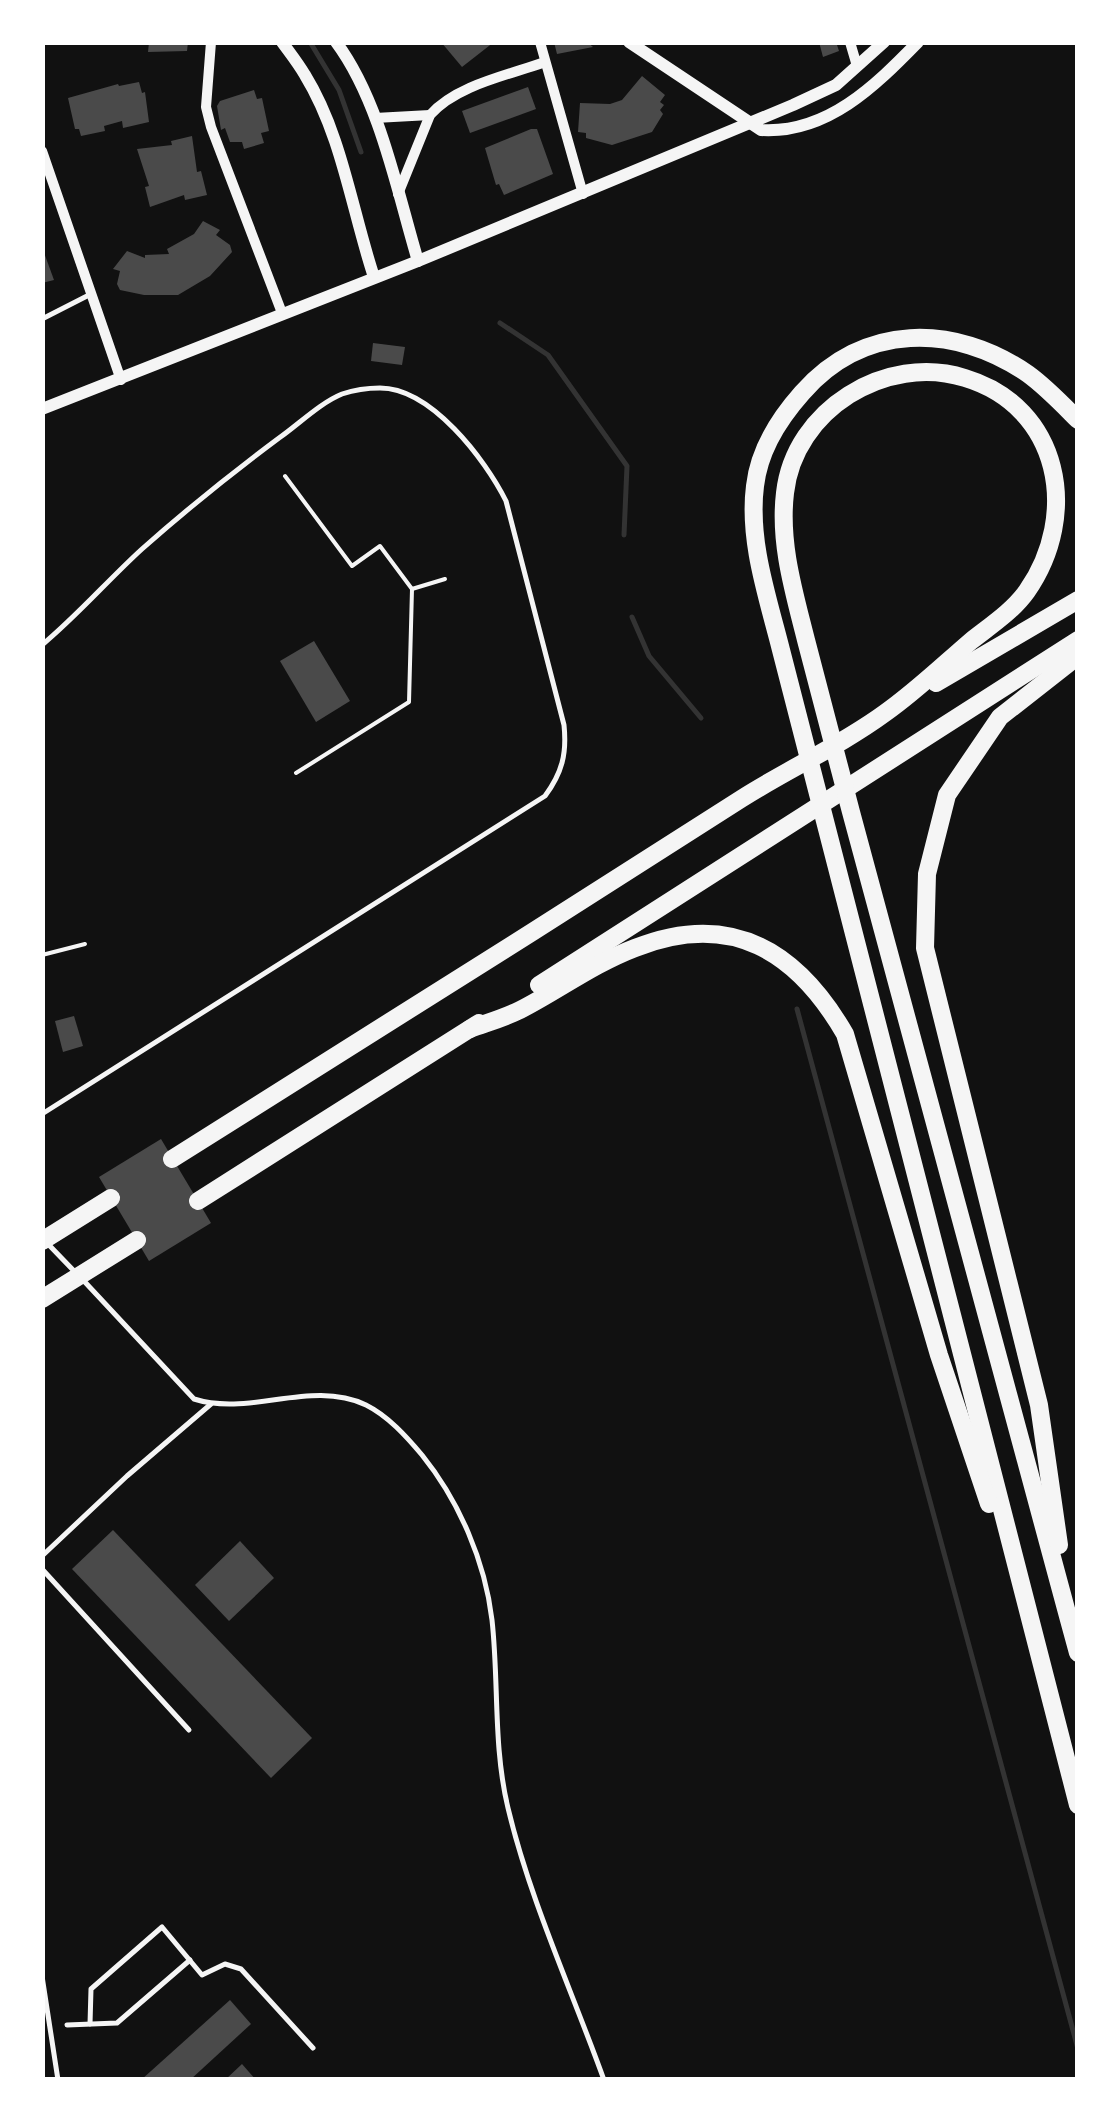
<svg xmlns="http://www.w3.org/2000/svg" width="1120" height="2122" viewBox="0 0 1120 2122" font-family="Cabin,sans-serif">
  <rect width="100%" height="100%" fill="#111"/>
  <g fill="none" stroke-linecap="round" stroke-linejoin="round">
    <g stroke="#333" stroke-width="5">
      <path d="M310,42L339,90L361,152"/>
      <path d="M500,323L548,355L627,466L624,535"/>
      <path d="M632,617L649,656L701,718"/>
      <path d="M797,1009L1078,2049"/>
    </g>
  </g>
  <g fill="#4a4a4a">
    <path d="M149,42H188L187,51L148,52Z"/>
    <path d="M441,42H494L462,67Z"/>
    <path d="M554,42H587L593,47L557,54Z"/>
    <path d="M819,42H836L839,51L823,57Z"/>
    <path d="M642,76L665,95L660,102L664,105L660,110L663,114L652,132L612,145L586,138V133L578,132L580,103L610,104L622,100Z"/>
    <path d="M139,82L142,93L145,92L149,122L123,128L122,121L104,126L105,131L81,136L79,129H75L68,98L118,84L119,86Z"/>
    <path d="M528,87L536,109L470,133L462,111Z"/>
    <path d="M254,90L257,99L262,98L269,131L261,133L264,143L244,149L242,142H230L225,128L221,130L217,106L220,101Z"/>
    <path d="M531,129H537L553,174L504,195L499,184L496,185L485,148Z"/>
    <path d="M192,136L197,172L201,171L207,195L185,200L184,195L150,207L145,187L149,186L137,149L172,145L171,141Z"/>
    <path d="M203,221L220,230L216,235L230,245L232,252L210,276L178,295H144L120,290L117,284L120,271L113,269L127,251L145,258V255L169,254L167,249L194,234Z"/>
    <path d="M42,247L54,280L42,283Z"/>
    <path d="M373,343L405,347L402,365L371,361Z"/>
    <path d="M314,641L350,701L316,722L280,661Z"/>
    <path d="M74,1016L83,1046L63,1052L55,1021Z"/>
    <path d="M161,1139L211,1223L149,1261L99,1177Z"/>
    <path d="M113,1530L312,1738L271,1778L72,1569Z"/>
    <path d="M240,1541L274,1578L229,1621L195,1585Z"/>
    <path d="M230,2000L251,2024L190,2080H141Z"/>
    <path d="M242,2064L256,2080H225Z"/>
  </g>
  <g fill="none" stroke-linecap="round" stroke-linejoin="round">
    <g stroke="#f5f5f5" stroke-width="4">
      <path d="M285,476L352,566L380,546L412,589L409,702L296,773"/>
      <path d="M412,589L445,579"/>
      <path d="M42,955L85,944"/>
    </g>
    <g stroke="#f5f5f5" stroke-width="5">
      <path d="M42,319L89,295"/>
      <path d="M42,645C78,615 108,580 142,549C186,510 232,473 279,438C299,424 320,403 342,394C354,390 367,388 380,388C431,388 485,459 506,501L564,725C567,754 562,773 545,796L42,1114"/>
      <path d="M48,1244L75,1272"/>
      <path d="M83,1280L194,1399C250,1417 311,1379 366,1405C388,1416 406,1436 422,1455C459,1501 485,1561 492,1620C499,1683 493,1746 508,1808C530,1900 572,1991 604,2080"/>
      <path d="M42,1556L127,1476L211,1404"/>
      <path d="M42,1569L189,1730"/>
      <path d="M42,1976L58,2080"/>
      <path d="M90,2024L91,1989L162,1927L202,1975L225,1964L241,1969L313,2048"/>
      <path d="M67,2025L117,2023L190,1960"/>
    </g>
    <g stroke="#f5f5f5" stroke-width="10">
      <path d="M211,42L206,107L211,127L282,313"/>
      <path d="M540,42L583,194"/>
      <path d="M850,42L857,66"/>
      <path d="M375,118L430,115"/>
      <path d="M42,151L121,380"/>
      <path d="M398,194L430,115C456,85 509,75 545,62"/>
    </g>
    <g stroke="#f5f5f5" stroke-width="12">
      <path d="M282,42C290,53 298,63 305,75C342,135 352,211 374,277"/>
      <path d="M336,42C380,101 397,191 418,261"/>
      <path d="M629,42L761,130C827,134 875,86 918,42"/>
      <path d="M42,409L418,261L793,105L836,85L884,42"/>
    </g>
    <g stroke="#f5f5f5" stroke-width="18">
      <path d="M1078,420C1062,404 1046,387 1028,374C954,323 863,323 802,393C778,420 759,450 755,486C748,541 768,598 781,650L1078,1805"/>
      <path d="M936,683L1078,600"/>
      <path d="M539,985L1078,640"/>
      <path d="M470,1029C486,1023 504,1018 520,1010C559,990 593,964 635,948C731,910 797,951 845,1034L939,1355L989,1504"/>
      <path d="M172,1159C362,1040 552,920 741,799C788,769 840,746 885,713C915,692 943,665 971,641C990,626 1013,611 1027,591C1080,515 1061,407 965,378C886,353 794,410 785,493C779,543 794,592 806,640C821,697 836,754 851,812L1069,1620L1078,1653"/>
      <path d="M198,1201L479,1023"/>
      <path d="M42,1241L111,1198"/>
      <path d="M42,1299L137,1240"/>
      <path d="M1059,1545L1039,1405L925,948L927,874L947,795L1000,717L1078,656"/>
    </g>
  </g>
  <rect width="1120" height="2122" fill="none" stroke="#ffffff" stroke-width="90"/>
</svg>
